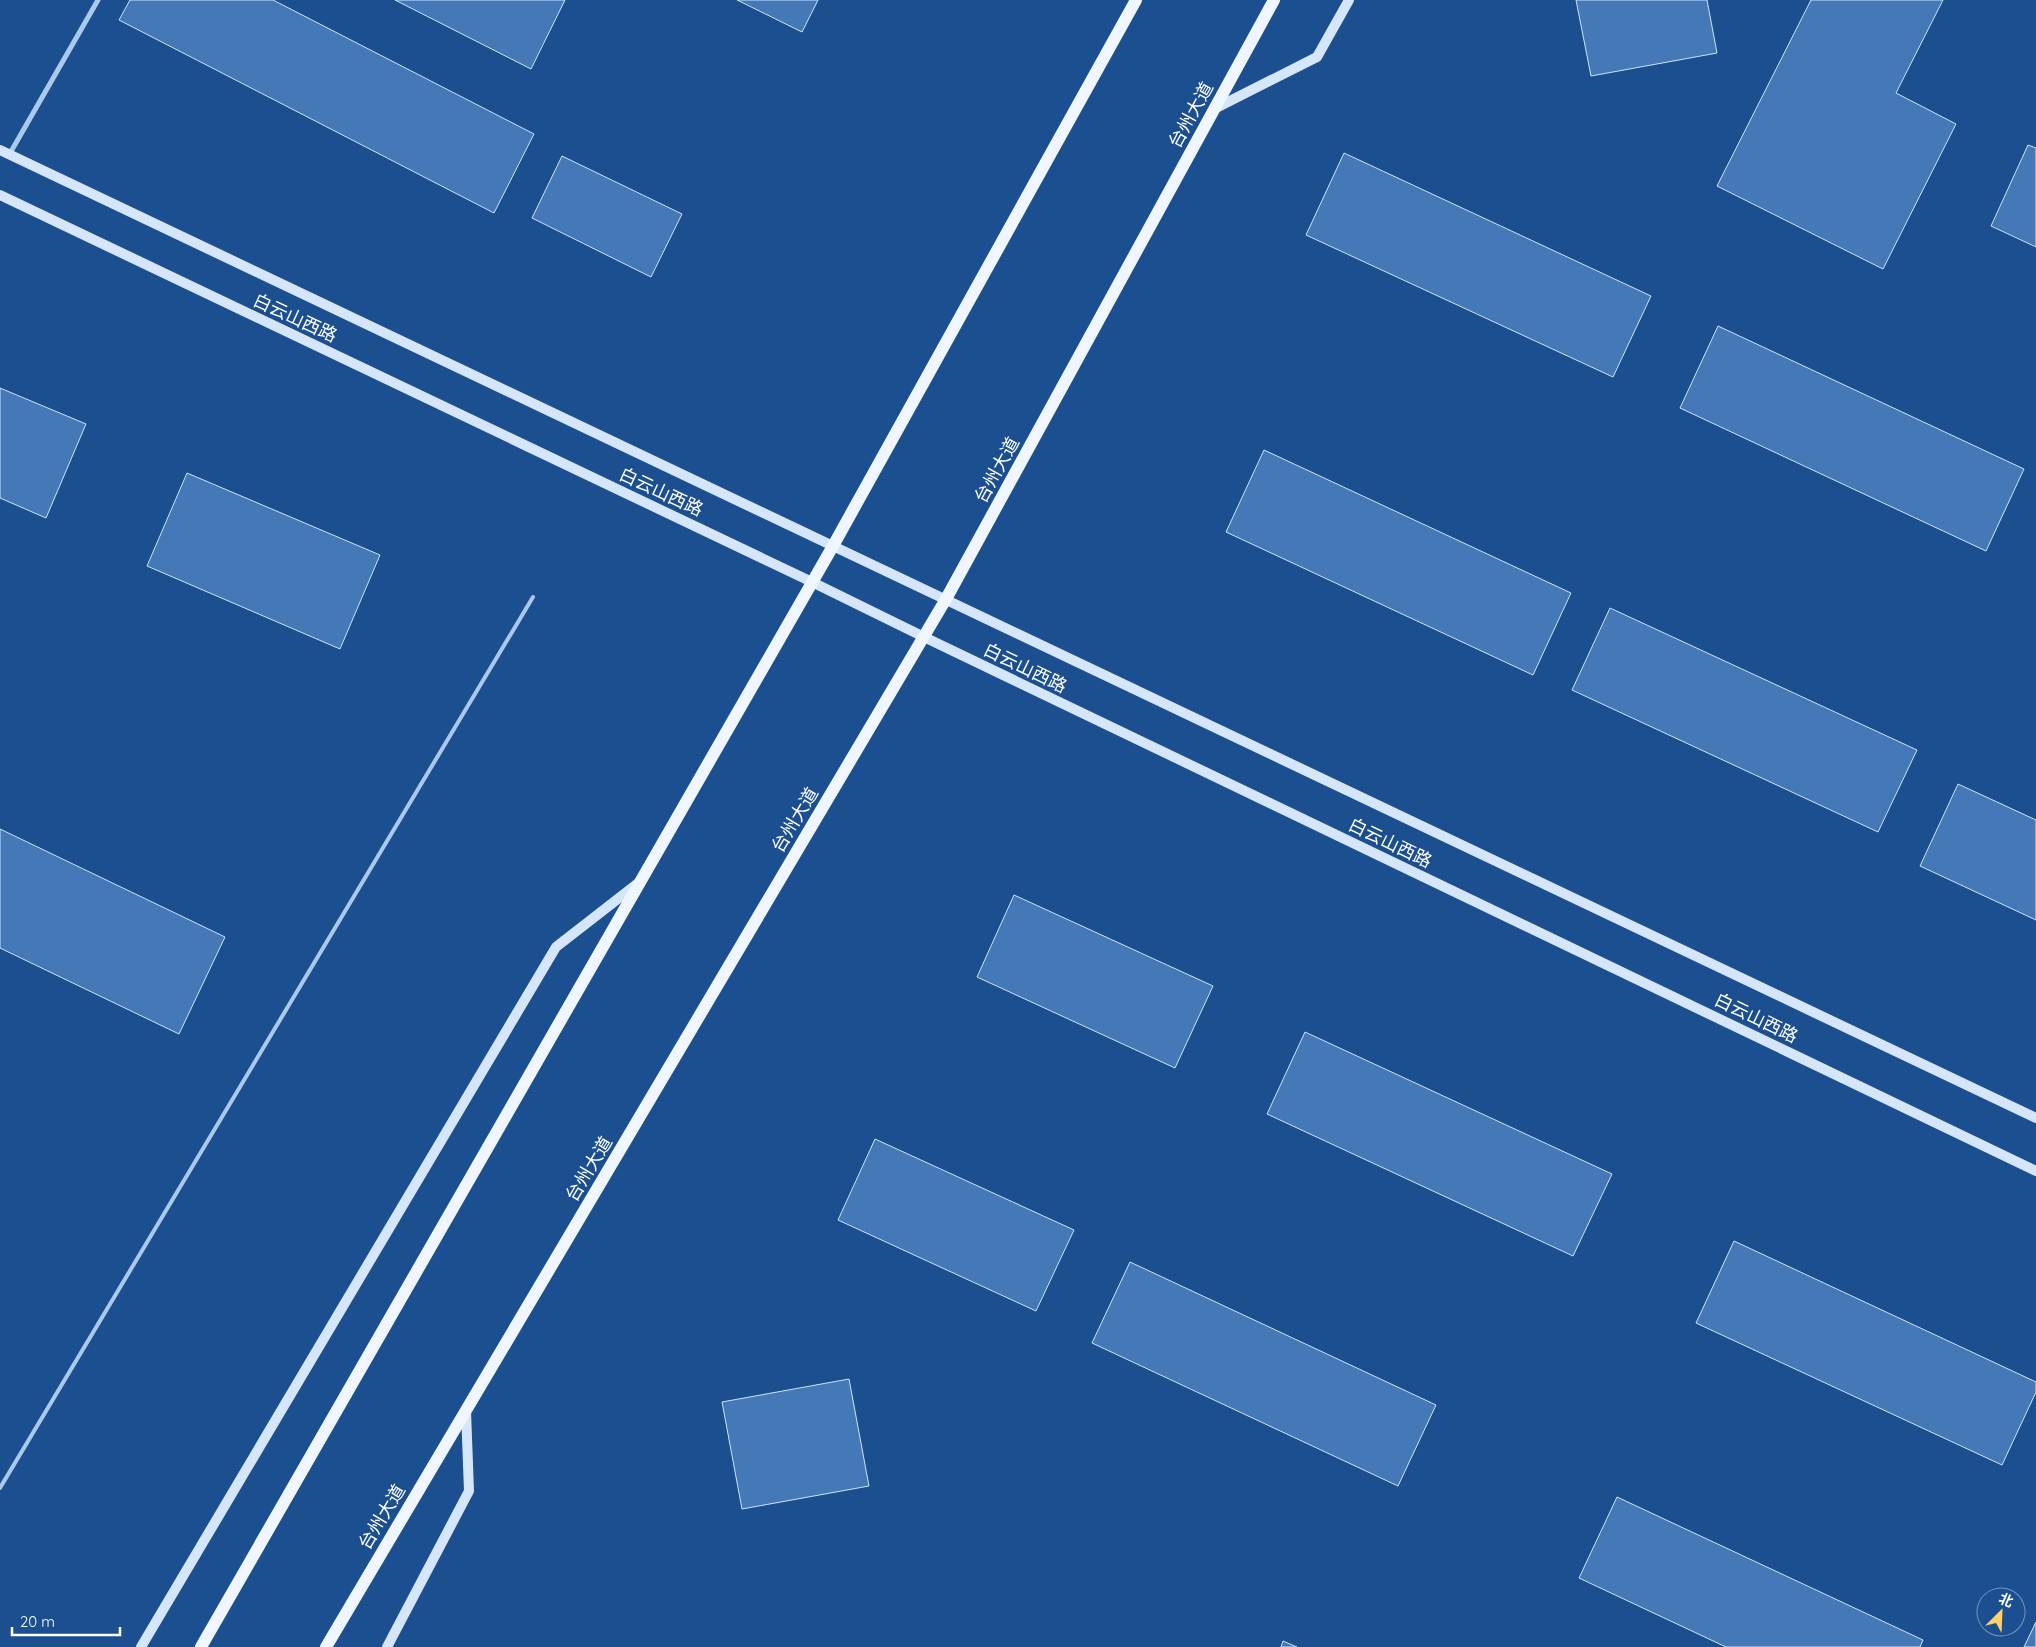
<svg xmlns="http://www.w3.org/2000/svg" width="2036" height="1647" viewBox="0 0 2036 1647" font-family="Quicksand,'Noto Sans SC',sans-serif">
  <rect width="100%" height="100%" fill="#1b4f8f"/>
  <g fill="#4478b7" stroke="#cfe3fa">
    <path d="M130,0H273L534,134L494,213L119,20Z"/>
    <path d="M395,0H565L531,69Z"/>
    <path d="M737,0H818L802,32Z"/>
    <path d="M1576,0H1707L1717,53L1591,76Z"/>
    <path d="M1811,0H1943L1896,93L1956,124L1883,269L1717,186Z"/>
    <path d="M2028,145L2036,148V247L1991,226Z"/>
    <path d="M1344,153L1651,296L1613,377L1306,235Z"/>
    <path d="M562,156L682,214L651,277L532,218Z"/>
    <path d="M1718,326L2024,469L1986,551L1680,408Z"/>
    <path d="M0,388L86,424L46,518L0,498Z"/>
    <path d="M1264,450L1571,593L1533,675L1226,532Z"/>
    <path d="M187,473L380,555L340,649L147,566Z"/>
    <path d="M1610,608L1917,750L1878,832L1572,690Z"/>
    <path d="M1958,784L2036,820V920L1920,866Z"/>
    <path d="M0,829L225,937L179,1034L0,948Z"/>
    <path d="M1014,895L1213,986L1175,1068L977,977Z"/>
    <path d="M1305,1032L1612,1174L1573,1256L1267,1114Z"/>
    <path d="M875,1139L1074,1230L1036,1311L838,1220Z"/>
    <path d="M1734,1241L2036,1382V1392L2002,1465L1696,1323Z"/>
    <path d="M1130,1262L1436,1405L1398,1486L1092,1343Z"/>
    <path d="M849,1379L869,1486L742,1509L722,1402Z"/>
    <path d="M1617,1497L1923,1640L1920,1647H1726L1579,1578Z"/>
    <path d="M2036,1622V1647H2024Z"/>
    <path d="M1283,1641L1297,1647H1281Z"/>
  </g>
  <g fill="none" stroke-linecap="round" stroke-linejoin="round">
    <path stroke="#a9c9ee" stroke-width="4" d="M0,1488L533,597"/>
    <path stroke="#a9c9ee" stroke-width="5" d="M9,155L98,0"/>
    <g stroke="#d6e6fa" stroke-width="10">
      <path d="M1214,109L1317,57L1349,0"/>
      <path d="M0,150L2036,1118"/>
      <path d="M0,195L812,582L924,637L2036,1171"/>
      <path d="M141,1647L556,947L637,884"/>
      <path d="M387,1647L469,1491L466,1411"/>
    </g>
    <g stroke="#f0f6ff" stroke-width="12">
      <path d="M201,1647L833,546L1136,0"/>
      <path d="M326,1647L946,599L1274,0"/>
    </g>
  </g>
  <g text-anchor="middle" stroke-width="4.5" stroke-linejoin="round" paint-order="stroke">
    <g font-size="18" fill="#fff" stroke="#1b4f8f">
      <text transform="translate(1191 115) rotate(-61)" y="6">台州大道</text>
      <text transform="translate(295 318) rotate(25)" y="6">白云山西路</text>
      <text transform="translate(997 470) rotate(-61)" y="6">台州大道</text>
      <text transform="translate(661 492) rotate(25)" y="6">白云山西路</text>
      <text transform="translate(1025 668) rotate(26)" y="6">白云山西路</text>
      <text transform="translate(795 820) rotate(-59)" y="6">台州大道</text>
      <text transform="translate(1390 843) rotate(26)" y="6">白云山西路</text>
      <text transform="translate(1756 1018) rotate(26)" y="6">白云山西路</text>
      <text transform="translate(589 1169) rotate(-59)" y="6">台州大道</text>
      <text transform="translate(382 1517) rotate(-59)" y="6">台州大道</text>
    </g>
  </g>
  <g transform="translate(2001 1612) rotate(24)"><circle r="24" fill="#1b4f8f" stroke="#7695bc"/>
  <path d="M0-4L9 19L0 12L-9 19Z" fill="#ffd166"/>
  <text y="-8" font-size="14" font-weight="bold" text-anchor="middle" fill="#ffffff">北</text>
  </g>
  <path d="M12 1627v8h108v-8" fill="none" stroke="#ffffff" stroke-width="2.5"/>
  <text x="20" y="1627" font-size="15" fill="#ffffff" stroke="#1b4f8f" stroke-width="4" paint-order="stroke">20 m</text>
</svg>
